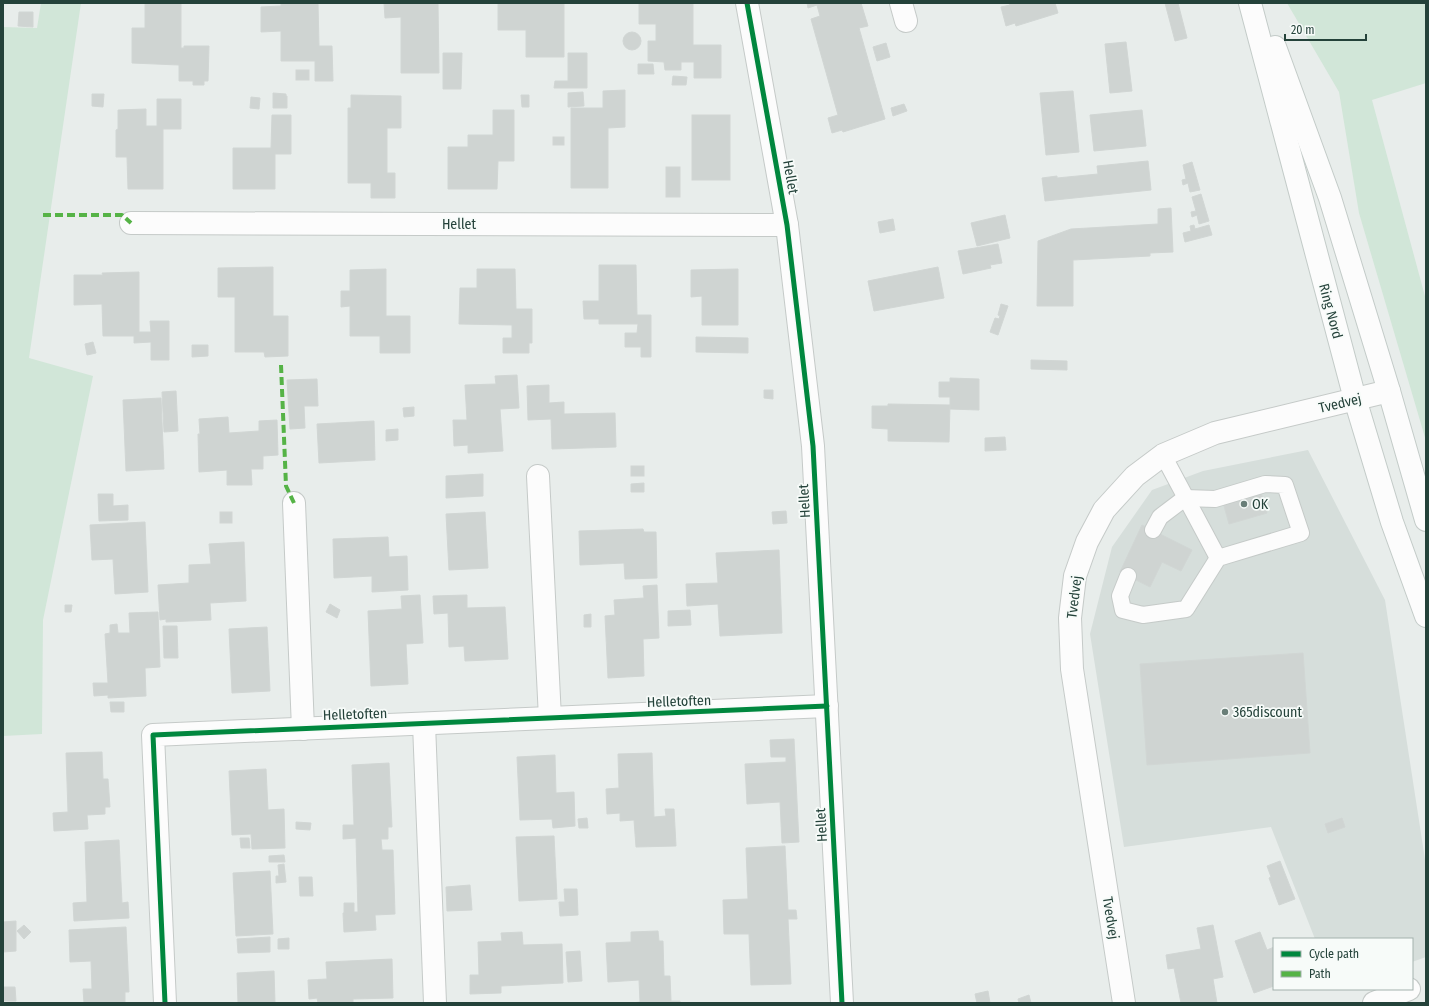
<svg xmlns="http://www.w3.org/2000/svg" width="1429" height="1006" viewBox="0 0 1429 1006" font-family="'Fira Sans Condensed',sans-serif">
  <rect width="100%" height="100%" fill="#e8edeb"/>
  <path fill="#d6dedb" d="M1308,450L1385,600L1426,866V957L1412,962V939H1315L1271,827L1124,847L1090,634L1112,547L1152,490L1203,471Z"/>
  <g fill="#d1e6d8">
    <path d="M41,3H81L29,358L93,376L43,620L42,734L3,736V27L37,28Z"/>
    <path d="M1287,3H1426V83L1372,100L1426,300V441L1359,213L1339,92Z"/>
  </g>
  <g fill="#cfd4d2" stroke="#d1d6d4">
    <path d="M145,3H181V48H184V46H209L208,81H204V85H193V81H179V65L132,63V28H145Z"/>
    <path d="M281,3H318L319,46H332L333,81H315V61H281V31L261,32V7L281,6Z"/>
    <path d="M384,3H438L439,73H401V17L385,18Z"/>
    <path d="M498,3H564V57H526V30H498Z"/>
    <path d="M639,3H693V45H721V78H694V62H681V70H665L664,62L648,61V41H656V24H639Z"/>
    <path d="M807,3H861L868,26L859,28L885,119L843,132L842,130L832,133L828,118L838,115L811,19L820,16L817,5L808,8Z"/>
    <path d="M1009,3H1055L1058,13L1016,26L1015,23L1006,26L1001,7L1010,5Z"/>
    <path d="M1165,3H1178L1187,38L1175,41Z"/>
    <path d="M19,12H33V27L18,26Z"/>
    <circle cx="632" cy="41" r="9"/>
    <path d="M1126,42L1132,91L1110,93L1105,44Z"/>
    <path d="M886,43L890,57L877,61L873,47Z"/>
    <path d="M443,53H462L461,89H443Z"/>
    <path d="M568,53H587V88H554L555,81H568Z"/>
    <path d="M638,64H653L654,74H638Z"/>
    <rect x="296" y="70" width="13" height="10"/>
    <path d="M673,76L687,77L686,85H672Z"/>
    <path d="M625,90V127L608,128V188H571V108H603V91Z"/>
    <path d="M1073,91L1079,152L1046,155L1040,93Z"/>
    <path d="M583,92L584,106L568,107V93Z"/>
    <path d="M273,93L286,94V96H287V108H273Z"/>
    <path d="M92,94H104L103,107L92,106Z"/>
    <path d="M351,95L401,96V128H387V173H395V198H371V183H348V108H351Z"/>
    <path d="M521,95H529V107H522Z"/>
    <path d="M251,97L260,98L259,109L250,108Z"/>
    <path d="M157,99H181V129H163V189H128L127,157H116V130L118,129V110L146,109V126H157Z"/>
    <path d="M904,104L907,111L893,116L891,108Z"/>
    <path d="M493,110H514V161H498L497,189H448V147H468V135H493Z"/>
    <path d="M1142,110L1146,146L1094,151L1090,115Z"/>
    <path d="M272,115H291V154H275V189H233V148H271Z"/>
    <rect x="692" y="115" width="38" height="65"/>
    <rect x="553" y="137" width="11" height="8"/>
    <path d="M1148,161L1151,190L1045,201L1042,178L1057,176V178L1098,174L1097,166Z"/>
    <path d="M1192,162L1200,190L1190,192L1188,183L1183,185L1182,180L1186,179L1183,165Z"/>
    <rect x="666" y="167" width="14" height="30"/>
    <path d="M1201,194L1209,221L1199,224L1197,215L1192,217L1191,212L1196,211L1192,197Z"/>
    <path d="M1171,208L1173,252L1150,253V256L1073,260V306H1037L1038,241L1071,229L1158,224V209Z"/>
    <path d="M1005,215L1010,238L977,246L971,223Z"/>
    <path d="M893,219L895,230L880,233L878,222Z"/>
    <path d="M1194,225L1195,229L1209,225L1212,235L1185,242L1183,233L1191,231L1190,226Z"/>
    <path d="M998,244L1002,263L990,265L991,268L963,274L958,251Z"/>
    <path d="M599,265H636L637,315H651V357H641V347H625V333H637L638,324H599V319H584L583,301H599Z"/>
    <path d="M273,267V316H288V356L265,357L264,352H235V297H218V268Z"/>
    <path d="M938,267L944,298L874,311L868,281Z"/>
    <path d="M386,269V316H410V353H380V336H350V306L341,307V291H350V270Z"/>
    <path d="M477,269H515L516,309H532V343H529V353H503V338H512V325L459,324L460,288H477Z"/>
    <path d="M738,269V325H702V296L691,297V270Z"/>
    <path d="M139,272V332H151L150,321H169V360H151V342L134,343V336H103L102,304L74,305V275H103L102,273Z"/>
    <path d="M1001,304L1008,306L998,335L990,332L995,318L999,319L1000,316L998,315Z"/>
    <path d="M696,337L748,338V353L696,352Z"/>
    <path d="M93,342L96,353L87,355L85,344Z"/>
    <path d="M192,345H208V356L192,357Z"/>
    <path d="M1031,360L1067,361V370L1031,369Z"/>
    <path d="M517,375L519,408L500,409L503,451L468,453V445L454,446L453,420H467L465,385L496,384L495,376Z"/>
    <path d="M950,378L979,379V410L950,409V397H939V382H950Z"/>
    <path d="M317,379L318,406H304L305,428L290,429L287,380Z"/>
    <path d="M549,385V403L564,402V414L615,413L616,447L552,449L551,419L528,420L527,386Z"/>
    <path d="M764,390H773V399L764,398Z"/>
    <path d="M176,391L178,431L164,432L162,392Z"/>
    <path d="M161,398L164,469L126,471L123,400Z"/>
    <path d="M888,404L950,405L949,442L888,441V429L872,428V406H888Z"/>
    <path d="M414,407V416L404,417L403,408Z"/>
    <path d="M228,417L229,433L259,431V421L277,420L278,455L263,456V469H251L252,485H227V470L199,472L198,434H200L199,419Z"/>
    <path d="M374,421L375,460L319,463L317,424Z"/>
    <path d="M398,429V440L386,441V430Z"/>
    <path d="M1005,437L1006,450L985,451V438Z"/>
    <rect x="631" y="466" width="13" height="10"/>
    <path d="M483,474V496L446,498V476Z"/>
    <path d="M644,483V492H631V484Z"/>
    <path d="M1259,485L1267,513L1229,524L1221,495Z"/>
    <path d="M98,494H113V506L128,505V520L99,521Z"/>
    <path d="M786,511L787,523L773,524L772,512Z"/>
    <rect x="220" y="512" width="12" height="11"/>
    <path d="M485,512L488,568L449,570L446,514Z"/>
    <path d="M145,522L148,592L115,594L113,559L92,560L90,525Z"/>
    <path d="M1142,525L1192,550L1181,571L1162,562L1150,587L1120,572Z"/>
    <path d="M643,529L644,532H656L657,578L625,579L624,563L580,565L579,531Z"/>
    <path d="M388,537L389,557L407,556L408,590L372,592V576L334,578L333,539Z"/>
    <path d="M244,542L246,601L210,603L211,620L166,622V619L160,620L158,585L189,583V565L211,564L209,544Z"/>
    <path d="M779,550L782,633L720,636L718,604L687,606L686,584L718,583L716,553Z"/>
    <path d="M657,585L659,638L643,639L644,676L608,678L605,616L615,615L614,600L644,598L643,586Z"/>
    <path d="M420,595L423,643L406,644L408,684L371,686L368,611L402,609L401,596Z"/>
    <path d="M467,595V608L505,607L508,659L465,661L464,646L449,647L448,613L434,614L433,596Z"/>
    <path d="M330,604L340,610L337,618L326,612Z"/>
    <path d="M65,605H72L71,612H65Z"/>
    <path d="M690,610L691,625L668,626V611Z"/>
    <path d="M158,612L160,667L145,668L146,696L108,698V695L94,696L93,683H108L105,634L110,633V625L117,624L118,633H130L129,613Z"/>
    <path d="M591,614V627H584V615Z"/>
    <path d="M163,626H177L178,658H164Z"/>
    <path d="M267,627L270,691L232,693L229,629Z"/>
    <path d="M1303,653L1310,753L1147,765L1140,664Z"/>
    <path d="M110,702H124V712H111Z"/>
    <path d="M794,739L799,842L782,843L780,802L747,804L745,764L786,762V757H771L770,740Z"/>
    <path d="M102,752L103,779H108L110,807H105V814L87,815L88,829L54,831L53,813L68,812L66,753Z"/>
    <path d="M652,753L654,817L666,816L665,809H674L676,846L636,847L634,820L620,821V813L607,814L606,789L619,788L618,754Z"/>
    <path d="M555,755L556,793L574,792L575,826L553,828L552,819L520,820L517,757Z"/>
    <path d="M389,763L392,827H388V839H381L382,850H393L395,914L375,915L376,930L344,932L343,913H344V903H354V912H358L356,838L343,839V825H354L352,765Z"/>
    <path d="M266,769L268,810L284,809L285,848L252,849L251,834L232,835L229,771Z"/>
    <path d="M587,818L588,828H579L578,819Z"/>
    <path d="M1342,818L1345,827L1328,833L1325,824Z"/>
    <path d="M296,822L311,823L310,830L296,829Z"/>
    <path d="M554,836L557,899L519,901L516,837Z"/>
    <path d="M240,838H249L250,848H241Z"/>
    <path d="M119,840L122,903L128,902L129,918L74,921L73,903L87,902L85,842Z"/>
    <path d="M785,846L788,910H796L797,919H788L791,984L751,985L749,934H724L723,900L748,899L746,848Z"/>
    <path d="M284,855L285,862H269V856Z"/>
    <path d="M1280,861L1295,899L1279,905L1269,878L1271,877L1267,866Z"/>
    <path d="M284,864L286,882L276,883V876H279L278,865Z"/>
    <path d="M270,871L273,934L236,936L233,873Z"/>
    <path d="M299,877H312L313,896H300Z"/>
    <path d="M470,885L472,910L447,911L446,887Z"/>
    <path d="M564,889H577L578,915L560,916L559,902H565Z"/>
    <path d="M16,921V951L3,952V922Z"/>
    <path d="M24,925L31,932L24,939L17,931Z"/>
    <path d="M1213,925L1223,977L1213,979L1217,1003H1181L1174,968L1168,969L1166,955L1201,949L1197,928Z"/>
    <path d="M126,927L129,992H125V1003H84L83,989H92L91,961L70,962L69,930Z"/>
    <path d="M658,931L659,941H663L664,976H670L671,1001H680V1003H632L640,1002L639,980L608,982L606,943L631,942V932Z"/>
    <path d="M522,932L523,945L562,944L563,983L501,986V993L470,994V975H479L478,942L502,941L501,933Z"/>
    <path d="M1260,932L1267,950L1274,947V986L1254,993L1235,941Z"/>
    <path d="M270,937V952L238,953L237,939Z"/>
    <path d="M289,938V949H278V939Z"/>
    <path d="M580,951L582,981L568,982L566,952Z"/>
    <path d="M392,959L393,998L353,999V1003H318L317,998L309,999L308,980L327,979L326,962Z"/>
    <path d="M274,971L275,1003H238L237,973Z"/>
    <path d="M3,987H15L16,1001H3Z"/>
    <path d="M988,991L990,1003H977L975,994Z"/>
    <path d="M1029,995L1031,1003H1019L1018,999Z"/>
  </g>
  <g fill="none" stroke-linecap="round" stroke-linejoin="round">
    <defs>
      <g id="service">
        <path d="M1163,455L1218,558"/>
        <path d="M1128,576L1120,596L1123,610L1143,615L1186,609L1218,558L1301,533L1285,485L1265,484L1215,499L1185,498L1160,517L1153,530"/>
      </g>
      <g id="minor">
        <path d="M747,3L787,225L813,446L842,1003"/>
        <path d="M901,3L906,21"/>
        <path d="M131,223L787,225"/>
        <path d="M538,476L550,718"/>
        <path d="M294,503L303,729"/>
        <path d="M424,724L435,1003"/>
        <path d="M165,1003L153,735L827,706"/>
      </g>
      <g id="tertiary">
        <path d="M1124,1003L1072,669L1070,618L1075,576L1087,542L1104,510L1135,476L1163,455L1215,433L1389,391"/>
        <path d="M1374,1003L1409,989"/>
      </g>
      <g id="secondary">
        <path d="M1250,3L1355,399L1392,522L1426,616"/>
        <path d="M1275,47L1330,198L1389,391L1426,520"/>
      </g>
    </defs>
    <use href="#service" stroke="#c5cac8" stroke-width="18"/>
    <use href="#minor" stroke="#c5cac8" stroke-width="24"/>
    <use href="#tertiary" stroke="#c5cac8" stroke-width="24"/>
    <use href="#secondary" stroke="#c3cbc8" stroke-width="24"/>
    <use href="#service" stroke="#fcfcfc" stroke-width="16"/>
    <use href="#minor" stroke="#fcfcfc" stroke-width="22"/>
    <use href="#tertiary" stroke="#fcfcfc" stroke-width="22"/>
    <use href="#secondary" stroke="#fcfcfc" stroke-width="22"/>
    <g stroke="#55b346" stroke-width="4" stroke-dasharray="8 4" stroke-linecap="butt">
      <path d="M43,215H122L131,223"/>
      <path d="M281,365L286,486L294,503"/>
    </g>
    <defs>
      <g id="cycleway">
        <path d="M747,3L787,225L813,446L842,1003"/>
        <path d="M165,1003L153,735L827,706"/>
      </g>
    </defs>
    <use href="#cycleway" stroke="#f7fbf9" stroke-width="8"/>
    <use href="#cycleway" stroke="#00873e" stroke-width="5"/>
  </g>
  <g fill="#697e78" stroke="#f7fbf9" stroke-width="1.5">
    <circle cx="1244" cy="504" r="4"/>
    <circle cx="1225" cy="712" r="4"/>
  </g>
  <g text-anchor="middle" stroke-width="3.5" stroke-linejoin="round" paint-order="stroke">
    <g font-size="14" fill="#24423a" stroke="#f7fbf9">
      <text transform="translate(791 177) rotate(80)" y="5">Hellet</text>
      <text x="459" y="229">Hellet</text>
      <text transform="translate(1331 311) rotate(75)" y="5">Ring Nord</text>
      <text transform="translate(1340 403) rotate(-13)" y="5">Tvedvej</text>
      <text transform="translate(804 501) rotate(-93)" y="5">Hellet</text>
      <text transform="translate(1074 597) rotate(-83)" y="5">Tvedvej</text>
      <text transform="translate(679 701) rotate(-2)" y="5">Helletoften</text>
      <text transform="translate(355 714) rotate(-2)" y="5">Helletoften</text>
      <text transform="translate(821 825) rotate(-93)" y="5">Hellet</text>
      <text transform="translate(1111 918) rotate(81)" y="5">Tvedvej</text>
    </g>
    <g font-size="14" fill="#24423a" stroke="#f7fbf9" text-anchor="start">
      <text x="1252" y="509">OK</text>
      <text x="1233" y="717">365discount</text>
    </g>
  </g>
  <rect width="1429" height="1006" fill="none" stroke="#24423a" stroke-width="8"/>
  <rect x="1273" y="938" width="140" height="52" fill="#f7fbf9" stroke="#a3b1ad"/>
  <rect x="1281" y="951" width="20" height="6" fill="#00873e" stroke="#a3b1ad"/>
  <text x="1309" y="958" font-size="12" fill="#24423a">Cycle path</text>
  <rect x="1281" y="971" width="20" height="6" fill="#55b346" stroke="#a3b1ad"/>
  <text x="1309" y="978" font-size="12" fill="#24423a">Path</text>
  <path d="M1285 34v6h81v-6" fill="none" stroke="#24423a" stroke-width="2"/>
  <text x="1291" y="34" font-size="12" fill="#24423a" stroke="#f7fbf9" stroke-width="3" paint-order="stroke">20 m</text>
</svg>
